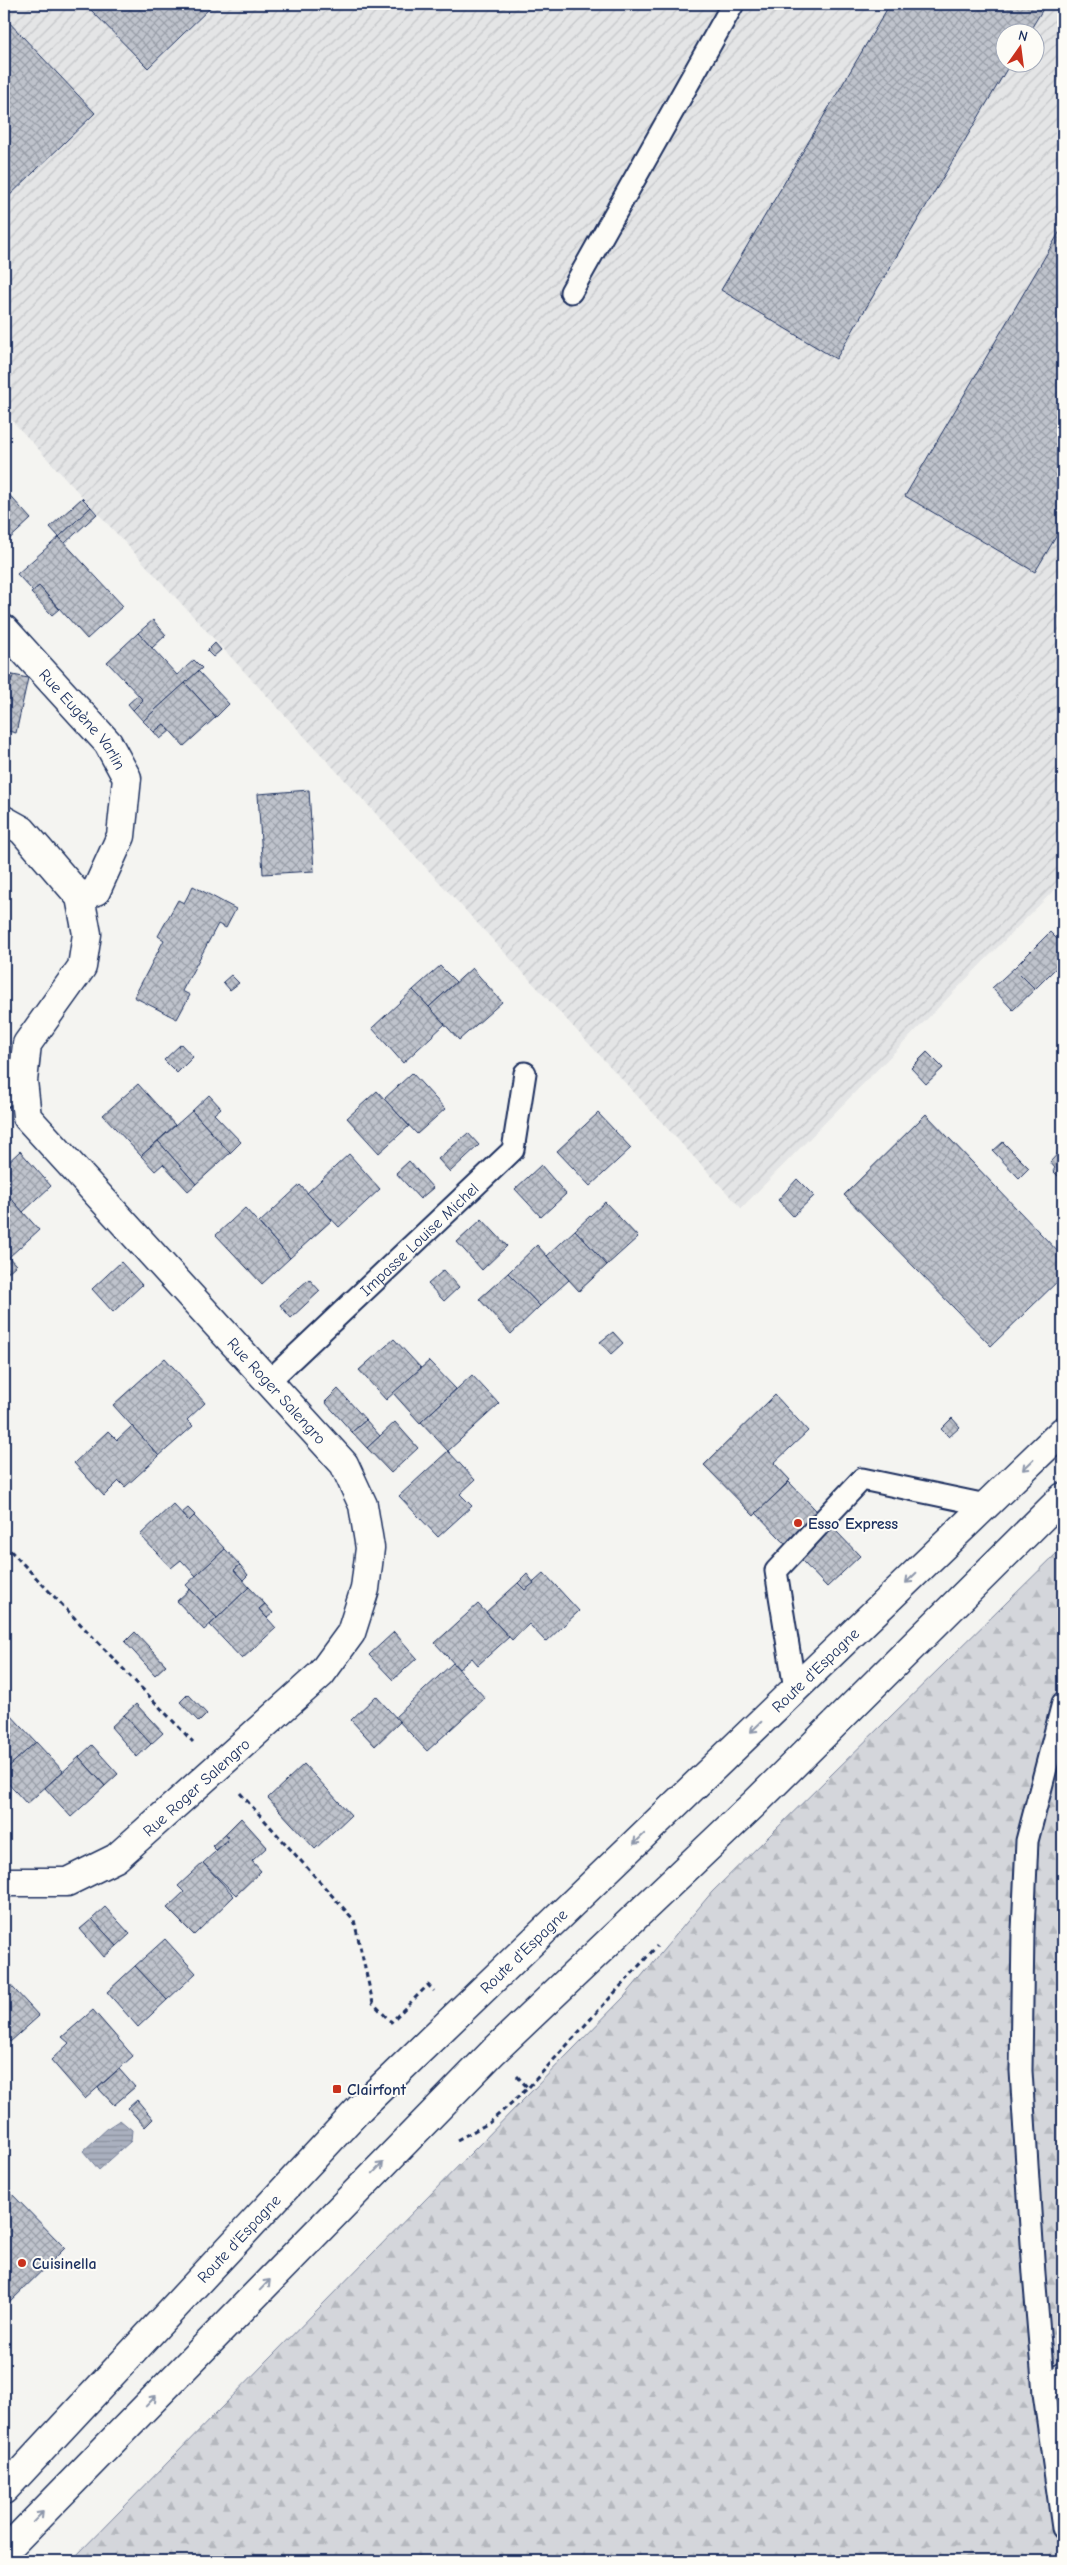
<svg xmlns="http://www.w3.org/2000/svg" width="1067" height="2565" viewBox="0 0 1067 2565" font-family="'Comic Neue',sans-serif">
  <defs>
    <pattern id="industrial-furrows" width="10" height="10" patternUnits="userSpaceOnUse" patternTransform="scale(1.25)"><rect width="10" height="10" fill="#e4e5e6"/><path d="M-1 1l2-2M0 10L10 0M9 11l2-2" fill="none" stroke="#c3c5c8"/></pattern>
    <pattern id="forest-firs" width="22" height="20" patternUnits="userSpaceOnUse" patternTransform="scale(1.25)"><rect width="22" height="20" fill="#d4d6db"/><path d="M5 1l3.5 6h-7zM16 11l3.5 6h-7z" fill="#b5b8be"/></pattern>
    <pattern id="water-rules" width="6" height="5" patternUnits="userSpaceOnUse" patternTransform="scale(1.25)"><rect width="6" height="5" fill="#aab0bf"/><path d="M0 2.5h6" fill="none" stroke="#8a909e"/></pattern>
    <pattern id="building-cross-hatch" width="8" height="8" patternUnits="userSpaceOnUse" patternTransform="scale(1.25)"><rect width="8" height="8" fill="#bfc3cc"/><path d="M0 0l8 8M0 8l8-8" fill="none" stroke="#9a9fa9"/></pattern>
  </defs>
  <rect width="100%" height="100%" fill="#f4f4f1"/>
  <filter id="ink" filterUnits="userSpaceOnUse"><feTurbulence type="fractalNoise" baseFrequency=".02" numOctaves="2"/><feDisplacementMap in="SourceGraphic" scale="10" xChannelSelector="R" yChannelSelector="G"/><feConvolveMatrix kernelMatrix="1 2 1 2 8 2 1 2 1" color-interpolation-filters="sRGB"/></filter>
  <g filter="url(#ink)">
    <path fill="url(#industrial-furrows)" fill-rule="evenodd" d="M4,4H1063V881L741,1208L4,412ZM1004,32H1034V62H1004Z"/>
    <path fill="url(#forest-firs)" stroke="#78829c" d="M1063,1547V2273L1060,2275L1063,2283V2561H71L624,1997L712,1892Z"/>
    <path fill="url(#water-rules)" stroke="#717c98" d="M120,2120L132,2130L131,2141L99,2170L83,2151L109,2127Z"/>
    <g fill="url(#building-cross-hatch)" stroke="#1b2f5e">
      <path d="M85,4H214L148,68Z"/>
      <path d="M890,4H1046L1029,32H1004V62H1011L836,359L721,290Z"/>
      <path d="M4,17L95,113L4,201Z"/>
      <path d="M1063,226V525L1035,572L905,496Z"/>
      <path d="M4,489L31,519L4,544Z"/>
      <path d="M82,498L91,507L59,537L50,527Z"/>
      <path d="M91,507L97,514L65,543L59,537Z"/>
      <path d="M59,537L123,606L87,639L39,586L33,591L17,574Z"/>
      <path d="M39,586L59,609L52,615L31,593Z"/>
      <path d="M153,620L166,635L152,648L138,633Z"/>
      <path d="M138,633L177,675L194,660L202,668L143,721L133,710L143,700L107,662Z"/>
      <path d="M215,643L221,650L213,657L207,651Z"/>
      <path d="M198,671L229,704L216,717L185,683Z"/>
      <path d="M4,672L13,675L9,689L4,687Z"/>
      <path d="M13,675L28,678L16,733L4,730V687L9,689Z"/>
      <path d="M185,683L216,717L184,746L164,724L154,732L143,721Z"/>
      <path d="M138,695L143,700L133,710L128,704Z"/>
      <path d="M164,724L170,731L160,739L154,732Z"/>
      <path d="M309,790L314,871L263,874L258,794Z"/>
      <path d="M193,886L236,909L226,928L218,924L182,991L190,995L177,1019L134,997L164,940L158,936L178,900L184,903Z"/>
      <path d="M1050,932L1063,945V961L1035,989L1014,968Z"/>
      <path d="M440,966L456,982L429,1007L413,990Z"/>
      <path d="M472,968L502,1002L459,1040L429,1007Z"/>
      <path d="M1014,968L1035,989L1013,1010L992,988Z"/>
      <path d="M231,975L239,983L230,990L223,982Z"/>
      <path d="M413,990L445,1024L403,1063L372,1028Z"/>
      <path d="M181,1044L193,1057L177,1073L164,1060Z"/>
      <path d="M927,1052L943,1068L926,1084L911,1068Z"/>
      <path d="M412,1073L445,1109L417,1134L384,1099Z"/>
      <path d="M138,1084L175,1125L141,1156L103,1115Z"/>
      <path d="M377,1091L409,1126L379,1153L347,1118Z"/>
      <path d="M209,1095L221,1108L214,1114L241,1142L230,1153L192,1111Z"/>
      <path d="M192,1111L230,1153L196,1184L158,1141Z"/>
      <path d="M598,1113L631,1148L590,1186L557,1151Z"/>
      <path d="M926,1114L1063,1257V1276L991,1346L844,1195Z"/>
      <path d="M468,1133L479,1145L450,1172L438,1159Z"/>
      <path d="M158,1141L196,1184L188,1191L163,1164L155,1171L141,1156Z"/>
      <path d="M1003,1142L1029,1168L1019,1178L993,1151Z"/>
      <path d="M1063,1148V1181L1053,1171L1055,1168L1050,1162Z"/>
      <path d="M20,1151L51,1186L23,1212L4,1191V1166Z"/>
      <path d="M349,1154L380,1189L339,1227L307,1193Z"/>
      <path d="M409,1161L433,1188L420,1199L396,1173Z"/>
      <path d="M541,1165L566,1194L541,1217L515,1189Z"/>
      <path d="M797,1179L814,1196L793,1216L778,1200Z"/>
      <path d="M300,1185L332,1220L290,1258L259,1223Z"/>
      <path d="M7,1194L39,1230L9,1257L4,1252V1197Z"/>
      <path d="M605,1202L638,1237L607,1265L575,1230Z"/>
      <path d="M245,1208L290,1258L262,1284L216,1235Z"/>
      <path d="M482,1219L507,1246L482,1270L457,1242Z"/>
      <path d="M575,1230L607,1265L579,1291L547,1256Z"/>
      <path d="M537,1245L569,1280L540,1306L508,1273Z"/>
      <path d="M4,1252L16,1265L4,1276Z"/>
      <path d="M121,1262L142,1285L113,1312L92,1289Z"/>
      <path d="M444,1270L459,1287L444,1301L428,1284Z"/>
      <path d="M508,1273L540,1306L511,1334L479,1299Z"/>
      <path d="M309,1279L320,1291L291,1318L280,1305Z"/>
      <path d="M613,1332L623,1343L611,1354L600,1342Z"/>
      <path d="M394,1339L421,1368L386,1400L359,1370Z"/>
      <path d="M165,1358L205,1403L187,1420L193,1426L159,1456L113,1405Z"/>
      <path d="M429,1361L456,1389L420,1423L393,1393Z"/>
      <path d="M472,1375L499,1404L448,1451L421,1422Z"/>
      <path d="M338,1389L366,1420L352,1432L325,1402Z"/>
      <path d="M775,1395L808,1431L774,1463L790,1480L754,1516L704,1465Z"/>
      <path d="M952,1418L960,1427L949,1437L941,1429Z"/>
      <path d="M366,1420L380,1436L367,1448L352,1432Z"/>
      <path d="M395,1422L418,1448L391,1473L367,1448Z"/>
      <path d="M132,1426L159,1456L125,1487L119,1481L104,1496L74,1463L108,1431L117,1440Z"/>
      <path d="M448,1451L475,1480L460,1494L472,1506L438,1537L399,1496Z"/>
      <path d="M789,1482L860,1556L827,1587L756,1513Z"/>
      <path d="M173,1504L189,1521L194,1516L225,1549L196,1576L181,1560L171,1568L140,1535Z"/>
      <path d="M188,1508L195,1515L189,1521L182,1513Z"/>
      <path d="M225,1549L240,1565L234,1570L249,1587L217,1618L186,1585Z"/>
      <path d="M240,1565L248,1575L243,1580L234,1570Z"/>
      <path d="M544,1573L579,1611L546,1642L529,1624L512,1640L486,1612L518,1583L525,1590Z"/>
      <path d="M527,1574L534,1583L525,1590L518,1583Z"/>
      <path d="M249,1587L265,1604L259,1609L276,1628L242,1659L210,1625Z"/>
      <path d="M190,1589L217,1618L204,1630L177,1601Z"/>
      <path d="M265,1604L273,1613L267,1618L259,1609Z"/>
      <path d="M478,1604L509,1637L478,1665L472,1658L459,1669L435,1643Z"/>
      <path d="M135,1632L166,1665L155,1675L125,1642Z"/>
      <path d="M394,1632L417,1658L393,1680L369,1655Z"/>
      <path d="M453,1663L485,1698L427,1751L395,1717Z"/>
      <path d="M188,1694L207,1714L199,1722L180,1702Z"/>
      <path d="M376,1696L400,1722L375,1746L351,1720Z"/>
      <path d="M136,1704L163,1733L151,1744L124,1715Z"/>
      <path d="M8,1712L36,1742L4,1771V1716Z"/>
      <path d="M124,1715L151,1744L137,1757L111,1727Z"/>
      <path d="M36,1742L63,1771L27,1804L4,1779V1771Z"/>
      <path d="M92,1745L118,1774L105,1786L79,1757Z"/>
      <path d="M79,1757L105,1786L71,1817L45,1788Z"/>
      <path d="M304,1764L351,1815L315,1849L268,1798Z"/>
      <path d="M241,1818L267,1847L252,1861L261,1871L236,1895L203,1863L229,1839L225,1834Z"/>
      <path d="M225,1834L229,1839L216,1850L212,1846Z"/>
      <path d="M203,1863L234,1896L194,1935L167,1908L184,1892L178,1886Z"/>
      <path d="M105,1907L130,1934L117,1946L92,1919Z"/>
      <path d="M92,1919L117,1946L104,1957L80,1929Z"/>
      <path d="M165,1939L196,1973L167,2000L135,1966Z"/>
      <path d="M135,1966L167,2000L138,2027L107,1992Z"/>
      <path d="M4,1978L39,2016L10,2042L4,2035Z"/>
      <path d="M93,2010L133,2056L85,2099L51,2060L69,2043L62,2037Z"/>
      <path d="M119,2069L135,2087L114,2105L98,2088Z"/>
      <path d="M137,2100L153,2119L145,2127L128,2108Z"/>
      <path d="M4,2186L65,2248L4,2308Z"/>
    </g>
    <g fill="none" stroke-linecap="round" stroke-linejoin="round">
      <defs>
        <g id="service">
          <path d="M571,292L733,4"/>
          <path d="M4,1096L23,1081"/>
          <path id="s1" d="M268,1382L513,1150L525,1073"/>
          <path d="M795,1689L776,1571L862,1479L986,1505"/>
          <path d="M1063,1703L1027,1841L1023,1931L1021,2071L1034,2274L1044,2393L1063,2528"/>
          <path d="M1044,2393L1063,2373"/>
        </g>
        <g id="minor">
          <path id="s2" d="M4,629L108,743L127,778L121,836L96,891L80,897"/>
          <path id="s3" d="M4,820L22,830L80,897L87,934L82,967L27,1044L23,1081L27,1117L344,1464L363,1505L370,1548L365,1589L351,1633L321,1674L116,1858L67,1882H4"/>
        </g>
        <g id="primary">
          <path id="s4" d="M4,2490L360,2108L1063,1431"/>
          <path d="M4,2552L494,2051L755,1803L1063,1497"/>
        </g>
      </defs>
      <use href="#service" stroke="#1b2f5e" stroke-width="25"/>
      <use href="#minor" stroke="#1b2f5e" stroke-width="31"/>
      <use href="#primary" stroke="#1b2f5e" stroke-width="31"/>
      <g stroke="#1b2f5e" stroke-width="3" stroke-dasharray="5 4" stroke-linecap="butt">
        <path d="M4,1544L193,1742"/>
        <path d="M240,1793L354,1920L373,2003L391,2022L428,1985L434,1991"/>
        <path d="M517,2076L528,2088"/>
        <path d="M457,2140L489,2123L528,2088L657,1946"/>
      </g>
      <use href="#service" stroke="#fdfcf7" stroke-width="21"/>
      <use href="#minor" stroke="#fdfcf7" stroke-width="28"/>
      <use href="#primary" stroke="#fdfcf7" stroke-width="28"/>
    </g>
    <defs><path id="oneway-shaft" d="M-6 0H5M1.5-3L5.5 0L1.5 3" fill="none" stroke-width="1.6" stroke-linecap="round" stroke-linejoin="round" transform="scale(1.25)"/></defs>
    <g stroke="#8c96aa">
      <use href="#oneway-shaft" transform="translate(1028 1465) rotate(136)"/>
      <use href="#oneway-shaft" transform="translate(911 1578) rotate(136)"/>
      <use href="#oneway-shaft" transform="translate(756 1727) rotate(136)"/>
      <use href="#oneway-shaft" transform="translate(639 1839) rotate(136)"/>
      <use href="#oneway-shaft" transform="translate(378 2168) rotate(-46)"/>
      <use href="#oneway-shaft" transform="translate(265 2285) rotate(-46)"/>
      <use href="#oneway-shaft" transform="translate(151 2401) rotate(-46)"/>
      <use href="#oneway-shaft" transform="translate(38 2517) rotate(-46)"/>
    </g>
  </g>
  <g fill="#c8321e" stroke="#fdfcf7" stroke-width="2">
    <circle cx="798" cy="1523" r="5"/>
    <rect x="332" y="2084" width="10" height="10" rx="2.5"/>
    <circle cx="22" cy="2263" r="5"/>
  </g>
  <g text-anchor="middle" stroke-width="4" stroke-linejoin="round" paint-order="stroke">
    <g font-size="16" fill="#1b2f5e" stroke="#fdfcf7">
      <text dy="6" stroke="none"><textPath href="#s2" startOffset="120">Rue Eugène Varlin</textPath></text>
      <text dy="6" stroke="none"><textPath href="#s1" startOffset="208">Impasse Louise Michel</textPath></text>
      <text dy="6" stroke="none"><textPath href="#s3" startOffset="719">Rue Roger Salengro</textPath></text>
      <text dy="6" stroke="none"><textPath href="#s4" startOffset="1154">Route d'Espagne</textPath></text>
      <text transform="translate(196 1787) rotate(-42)" y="6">Rue Roger Salengro</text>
      <text dy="6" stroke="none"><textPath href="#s4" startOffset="749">Route d'Espagne</textPath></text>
      <text dy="6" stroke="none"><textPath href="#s4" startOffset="344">Route d'Espagne</textPath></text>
    </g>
    <g font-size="16" font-weight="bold" fill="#1b2f5e" stroke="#fdfcf7" text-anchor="start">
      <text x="808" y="1529">Esso Express</text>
      <text x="347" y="2095">Clairfont</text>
      <text x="32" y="2269">Cuisinella</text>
    </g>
  </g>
  <rect width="1067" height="2565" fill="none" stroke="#fdfcf7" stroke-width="20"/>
  <rect x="10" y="10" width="1047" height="2545" fill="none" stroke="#1b2f5e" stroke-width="2" filter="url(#ink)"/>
  <g transform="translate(1020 48) rotate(14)"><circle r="24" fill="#fdfcf7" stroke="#a3aaba"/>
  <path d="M0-4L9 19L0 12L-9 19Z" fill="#c8321e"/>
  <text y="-8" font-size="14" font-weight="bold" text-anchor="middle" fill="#1b2f5e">N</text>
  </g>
</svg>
